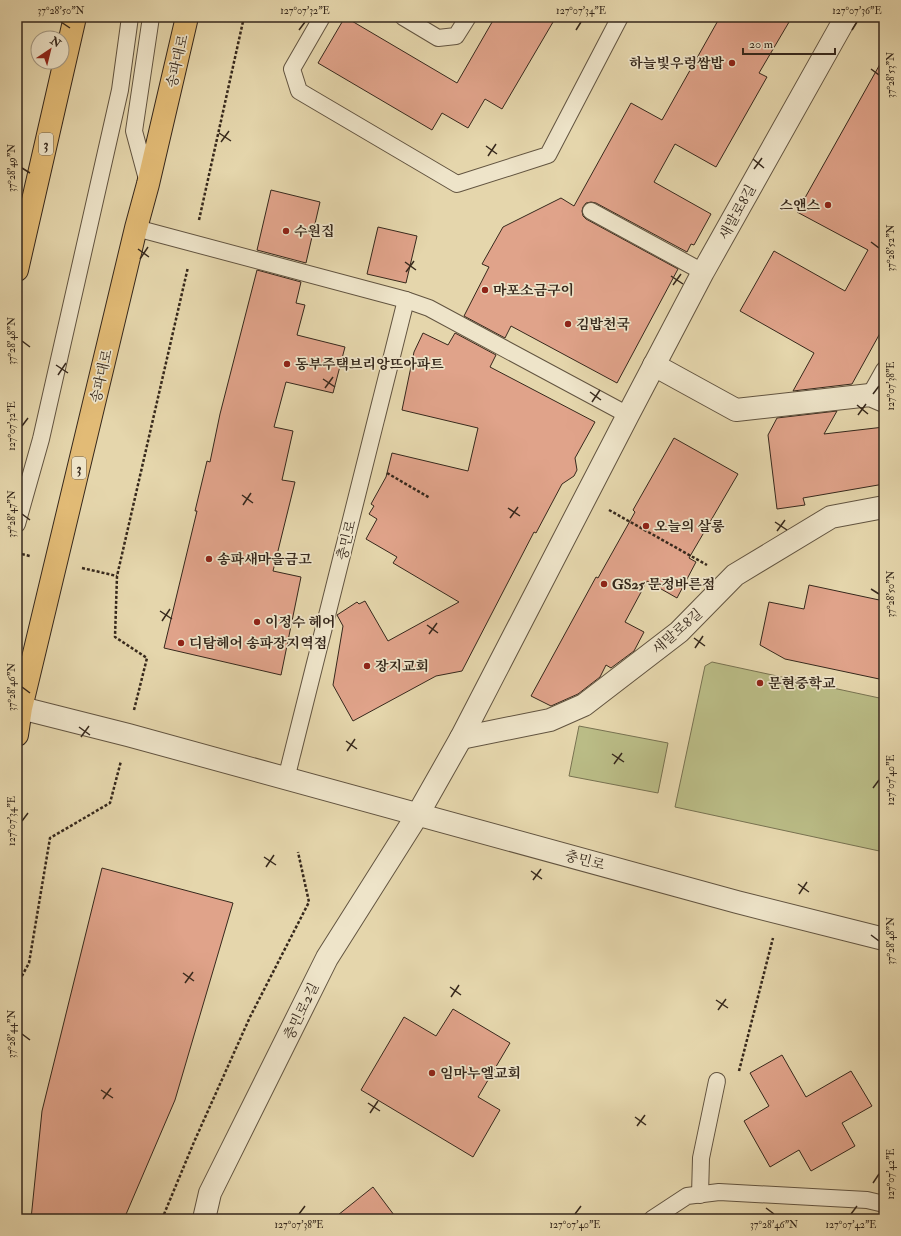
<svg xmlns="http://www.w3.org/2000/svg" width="901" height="1236" viewBox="0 0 901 1236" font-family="'IM FELL Double Pica','Noto Serif KR',serif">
  <rect width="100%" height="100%" fill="#e5d6ac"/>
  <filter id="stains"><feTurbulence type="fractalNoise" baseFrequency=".005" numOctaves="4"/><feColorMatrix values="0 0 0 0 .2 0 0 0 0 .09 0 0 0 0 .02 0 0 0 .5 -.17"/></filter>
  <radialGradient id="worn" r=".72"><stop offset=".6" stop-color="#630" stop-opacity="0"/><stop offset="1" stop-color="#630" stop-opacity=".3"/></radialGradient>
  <g fill="#babc86" stroke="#787251">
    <path d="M712,662L884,699V852L675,807L705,666Z"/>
    <path d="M579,726L668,743L658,793L569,776Z"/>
  </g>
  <g fill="#e0a38a" stroke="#36281c">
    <path d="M345,17L457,83L495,17H556L502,109L485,99L468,128L442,113L432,130L318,63Z"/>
    <path d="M720,17H792L759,73L767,77L716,167L675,144L654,182L711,214L694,245L691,244L687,252L596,203L591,202L586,203L583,207L582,211L583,216L586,219L678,269L617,383L511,326L505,338L464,316L489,267L482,264L503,227L561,198L574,206L631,103L662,120Z"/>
    <path d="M884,57V326L852,384L793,391L814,353L740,311L774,251L845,291L868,250L797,212Z"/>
    <path d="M271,190L320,202L306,263L257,250Z"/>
    <path d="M378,227L417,236L406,283L367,274Z"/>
    <path d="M257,270L301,282L296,303L305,305L297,335L345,347L333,393L286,382L274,427L293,431L282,480L295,482L273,571L301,577L281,675L164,648L197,511H195L207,461L210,462L220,414Z"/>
    <path d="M423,333L448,345L455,333L496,355L490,367L595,422L575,458L577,470L574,476L562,484L536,533L534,532L462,671L436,676L353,721L333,685L343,626L337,615L357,602L359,604L365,601L388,641L459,602L393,563L397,557L366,539L377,519L369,514L374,506L371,504L386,477L392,453L468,471L478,428L402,410L414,352Z"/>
    <path d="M837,411L824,434L884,427V484L803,498L805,505L777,509L768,435L777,418Z"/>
    <path d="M674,438L738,474L689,558L696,562L677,598L647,581L625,622L644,632L634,651L611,668L606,665L600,677L578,694L551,706L531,696L596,577L598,578L635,512L633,510Z"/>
    <path d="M809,585L884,601V680L785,659L760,645L769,602L804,609Z"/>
    <path d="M102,868L233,903L175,1100L124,1219H31L42,1111Z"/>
    <path d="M453,1009L510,1043L478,1097L500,1110L473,1157L361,1090L404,1017L436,1036Z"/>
    <path d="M782,1055L806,1097L851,1071L872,1106L842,1123L855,1146L811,1171L799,1150L770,1167L744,1121L769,1106L750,1073Z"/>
    <path d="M373,1187L397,1219H333Z"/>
  </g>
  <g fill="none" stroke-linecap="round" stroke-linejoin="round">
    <defs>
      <g id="service">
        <path d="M322,17L292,69L299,91L457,184L548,155L620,17"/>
        <path d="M403,17L438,38L456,36L468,17"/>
        <path d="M148,183L134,131L151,17"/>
        <path d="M591,211L703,272"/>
        <path d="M136,228L406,300L429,308L628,415"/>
        <path d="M870,395L884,370"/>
        <path d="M17,524L41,439L120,90L130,17"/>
        <path d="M286,779L406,300"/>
        <path d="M700,1195L701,1158L717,1081"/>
        <path d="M652,1219L687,1196L719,1192L867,1200L884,1204"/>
      </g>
      <g id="minor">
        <path d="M654,365L736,410L870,395L884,401"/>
        <path d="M461,738L550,720L584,705L679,632L735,575L831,517L884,507"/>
      </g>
      <g id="tertiary">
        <path d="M17,707L128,735L737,902L884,939"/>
        <path d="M204,1219L210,1193L327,958L418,814L461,738L628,415L703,272L846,17"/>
      </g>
      <g id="primary">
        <path d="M17,270L75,17"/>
        <path d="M17,735L21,708L136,228L148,184L187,17"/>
      </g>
    </defs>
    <use href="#service" stroke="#625440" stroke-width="18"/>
    <use href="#minor" stroke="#625440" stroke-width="24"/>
    <use href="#tertiary" stroke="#625440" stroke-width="24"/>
    <use href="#primary" stroke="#36281c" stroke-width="24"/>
    <g stroke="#36281c" stroke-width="2.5" stroke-dasharray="3 2" stroke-linecap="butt">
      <path d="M199,220L244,17"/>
      <path d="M387,473L430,498"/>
      <path d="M609,510L707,565"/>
      <path d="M17,553L30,556"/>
      <path d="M82,568L117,576"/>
      <path d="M134,710L147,658L115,637L117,576L188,267"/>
      <path d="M17,985L29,963L50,838L110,803L121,761"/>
      <path d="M739,1071L773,938"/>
      <path d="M162,1219L194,1142L250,1017L309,902L298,852"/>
    </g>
    <use href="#service" stroke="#eee4c9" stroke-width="16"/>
    <use href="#minor" stroke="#eee4c9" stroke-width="22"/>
    <use href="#tertiary" stroke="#eee4c9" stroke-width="22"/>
    <use href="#primary" stroke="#e2bb76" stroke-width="22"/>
  </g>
  <path fill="none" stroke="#36281c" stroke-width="1.5" d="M61,22L70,28M299,30L305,22M576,30L581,22M852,30L857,22M871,69L879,75M219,133L231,141M221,142L229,131M486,146L497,154M488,156L496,144M753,159L764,168M22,168L30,173M754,169L762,158M871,242L879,248M138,249L149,257M140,259L148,247M405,262L416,270M406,272L414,261M671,276L683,284M673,285L681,274M22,341L30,347M56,365L68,373M58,375L66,363M323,379L335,387M325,388L333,377M590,392L601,400M873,394L879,386M592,402L600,390M857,405L868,414M858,415L866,404M22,426L28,418M242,495L253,503M243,505L251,493M508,508L520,516M22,514L30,520M510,518L518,507M775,522L787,530M777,531L785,520M871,589L879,594M160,611L172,619M162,621L170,609M427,625L438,633M429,634L437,623M694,638L705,646M695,648L703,636M22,687L30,693M79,727L90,735M81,737L89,726M346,741L357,749M347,751L355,739M612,754L624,762M614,764L622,753M873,788L879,780M22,821L28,813M264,857L276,865M266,867L274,855M531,871L542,879M533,880L541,869M798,884L809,892M799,894L807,882M871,935L879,941M183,973L194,981M185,983L193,972M450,987L461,995M451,997L459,985M716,1000L728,1008M718,1010L726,999M22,1034L30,1040M101,1090L113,1098M103,1099L111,1088M368,1103L380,1111M370,1113L378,1101M635,1117L646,1125M637,1126L645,1115M873,1183L879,1174M766,1208L774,1214M299,1214L305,1206M575,1214L581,1206M851,1214L857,1206"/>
  <g fill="#8f2418" stroke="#eee4c9" stroke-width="1.5">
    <circle cx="732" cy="63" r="4"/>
    <circle cx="828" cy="205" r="4"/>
    <circle cx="286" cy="231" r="4"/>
    <circle cx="485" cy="290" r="4"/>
    <circle cx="568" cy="324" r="4"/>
    <circle cx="287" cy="364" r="4"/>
    <circle cx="646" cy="526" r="4"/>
    <circle cx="209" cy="559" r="4"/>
    <circle cx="604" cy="584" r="4"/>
    <circle cx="257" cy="622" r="4"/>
    <circle cx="181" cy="643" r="4"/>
    <circle cx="367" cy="666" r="4"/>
    <circle cx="760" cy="683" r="4"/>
    <circle cx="432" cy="1073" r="4"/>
  </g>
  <g text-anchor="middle" stroke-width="3.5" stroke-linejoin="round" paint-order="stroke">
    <g fill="#eee4c9" stroke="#6d6050" stroke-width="1">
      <rect x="39" y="133" width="14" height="22" rx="3"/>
      <rect x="72" y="457" width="14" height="22" rx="3"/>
    </g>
    <g font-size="13" font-weight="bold" fill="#36281c">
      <text x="46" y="149">3</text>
      <text x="79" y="473">3</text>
    </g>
    <g font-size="14" fill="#36281c" stroke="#eee4c9">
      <text transform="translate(177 61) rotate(-77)" y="5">송파대로</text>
      <text transform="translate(737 212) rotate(-61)" y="5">새말로8길</text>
      <text transform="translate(101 376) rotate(-77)" y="5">송파대로</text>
      <text transform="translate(346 540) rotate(-76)" y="5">충민로</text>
      <text transform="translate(677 631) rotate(-41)" y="5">새말로8길</text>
      <text transform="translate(585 860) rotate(15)" y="5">충민로</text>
      <text transform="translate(301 1011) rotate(-64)" y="5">충민로2길</text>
    </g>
    <g font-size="14" font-weight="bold" fill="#36281c" stroke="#eee4c9" text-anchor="start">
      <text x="724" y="68" text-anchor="end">하늘빛우렁쌈밥</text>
      <text x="820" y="210" text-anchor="end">스앤스</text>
      <text x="294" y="236">수원집</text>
      <text x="493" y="295">마포소금구이</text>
      <text x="576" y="329">김밥천국</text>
      <text x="295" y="369">동부주택브리앙뜨아파트</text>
      <text x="654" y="531">오늘의 살롱</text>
      <text x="217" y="564">송파새마을금고</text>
      <text x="612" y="589">GS25 문정바른점</text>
      <text x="265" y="627">이정수 헤어</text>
      <text x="189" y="648">디탐헤어 송파장지역점</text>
      <text x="375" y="671">장지교회</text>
      <text x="768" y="688">문현중학교</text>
      <text x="440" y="1078">임마누엘교회</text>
    </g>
  </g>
  <rect width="901" height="1236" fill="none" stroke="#e5d6ac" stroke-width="44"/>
  <g transform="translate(50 50) rotate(35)"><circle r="19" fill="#eee4c9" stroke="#a49984"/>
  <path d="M0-3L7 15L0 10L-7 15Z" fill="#8f2418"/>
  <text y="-6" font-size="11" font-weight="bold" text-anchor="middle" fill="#36281c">N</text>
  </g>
  <path d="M743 48v6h92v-6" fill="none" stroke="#36281c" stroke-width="2"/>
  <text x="749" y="48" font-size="12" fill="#36281c" stroke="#eee4c9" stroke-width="3" paint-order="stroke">20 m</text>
  <rect x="22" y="22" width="857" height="1192" fill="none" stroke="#36281c" stroke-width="1.5"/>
  <g font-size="10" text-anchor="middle" fill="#36281c">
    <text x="61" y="14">37°28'50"N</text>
    <text x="305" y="14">127°07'32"E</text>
    <text x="581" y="14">127°07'34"E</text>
    <text x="857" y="14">127°07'36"E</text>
    <text transform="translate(890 75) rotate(-90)" y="4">37°28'53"N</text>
    <text transform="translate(11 168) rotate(-90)" y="4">37°28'49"N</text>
    <text transform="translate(890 248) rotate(-90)" y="4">37°28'52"N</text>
    <text transform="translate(11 341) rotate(-90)" y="4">37°28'48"N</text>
    <text transform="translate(890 386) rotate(-90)" y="4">127°07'38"E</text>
    <text transform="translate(11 426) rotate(-90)" y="4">127°07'32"E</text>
    <text transform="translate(11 514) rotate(-90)" y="4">37°28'47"N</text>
    <text transform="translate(890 594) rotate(-90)" y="4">37°28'50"N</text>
    <text transform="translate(11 687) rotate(-90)" y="4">37°28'46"N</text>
    <text transform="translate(890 780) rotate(-90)" y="4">127°07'40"E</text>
    <text transform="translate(11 821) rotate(-90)" y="4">127°07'34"E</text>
    <text transform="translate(890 941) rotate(-90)" y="4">37°28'48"N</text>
    <text transform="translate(11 1034) rotate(-90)" y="4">37°28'44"N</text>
    <text transform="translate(890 1174) rotate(-90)" y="4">127°07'42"E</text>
    <text x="299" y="1228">127°07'38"E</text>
    <text x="575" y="1228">127°07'40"E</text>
    <text x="774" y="1228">37°28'46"N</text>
    <text x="851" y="1228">127°07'42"E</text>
  </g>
  <rect width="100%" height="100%" filter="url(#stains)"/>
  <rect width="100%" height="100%" fill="url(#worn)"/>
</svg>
